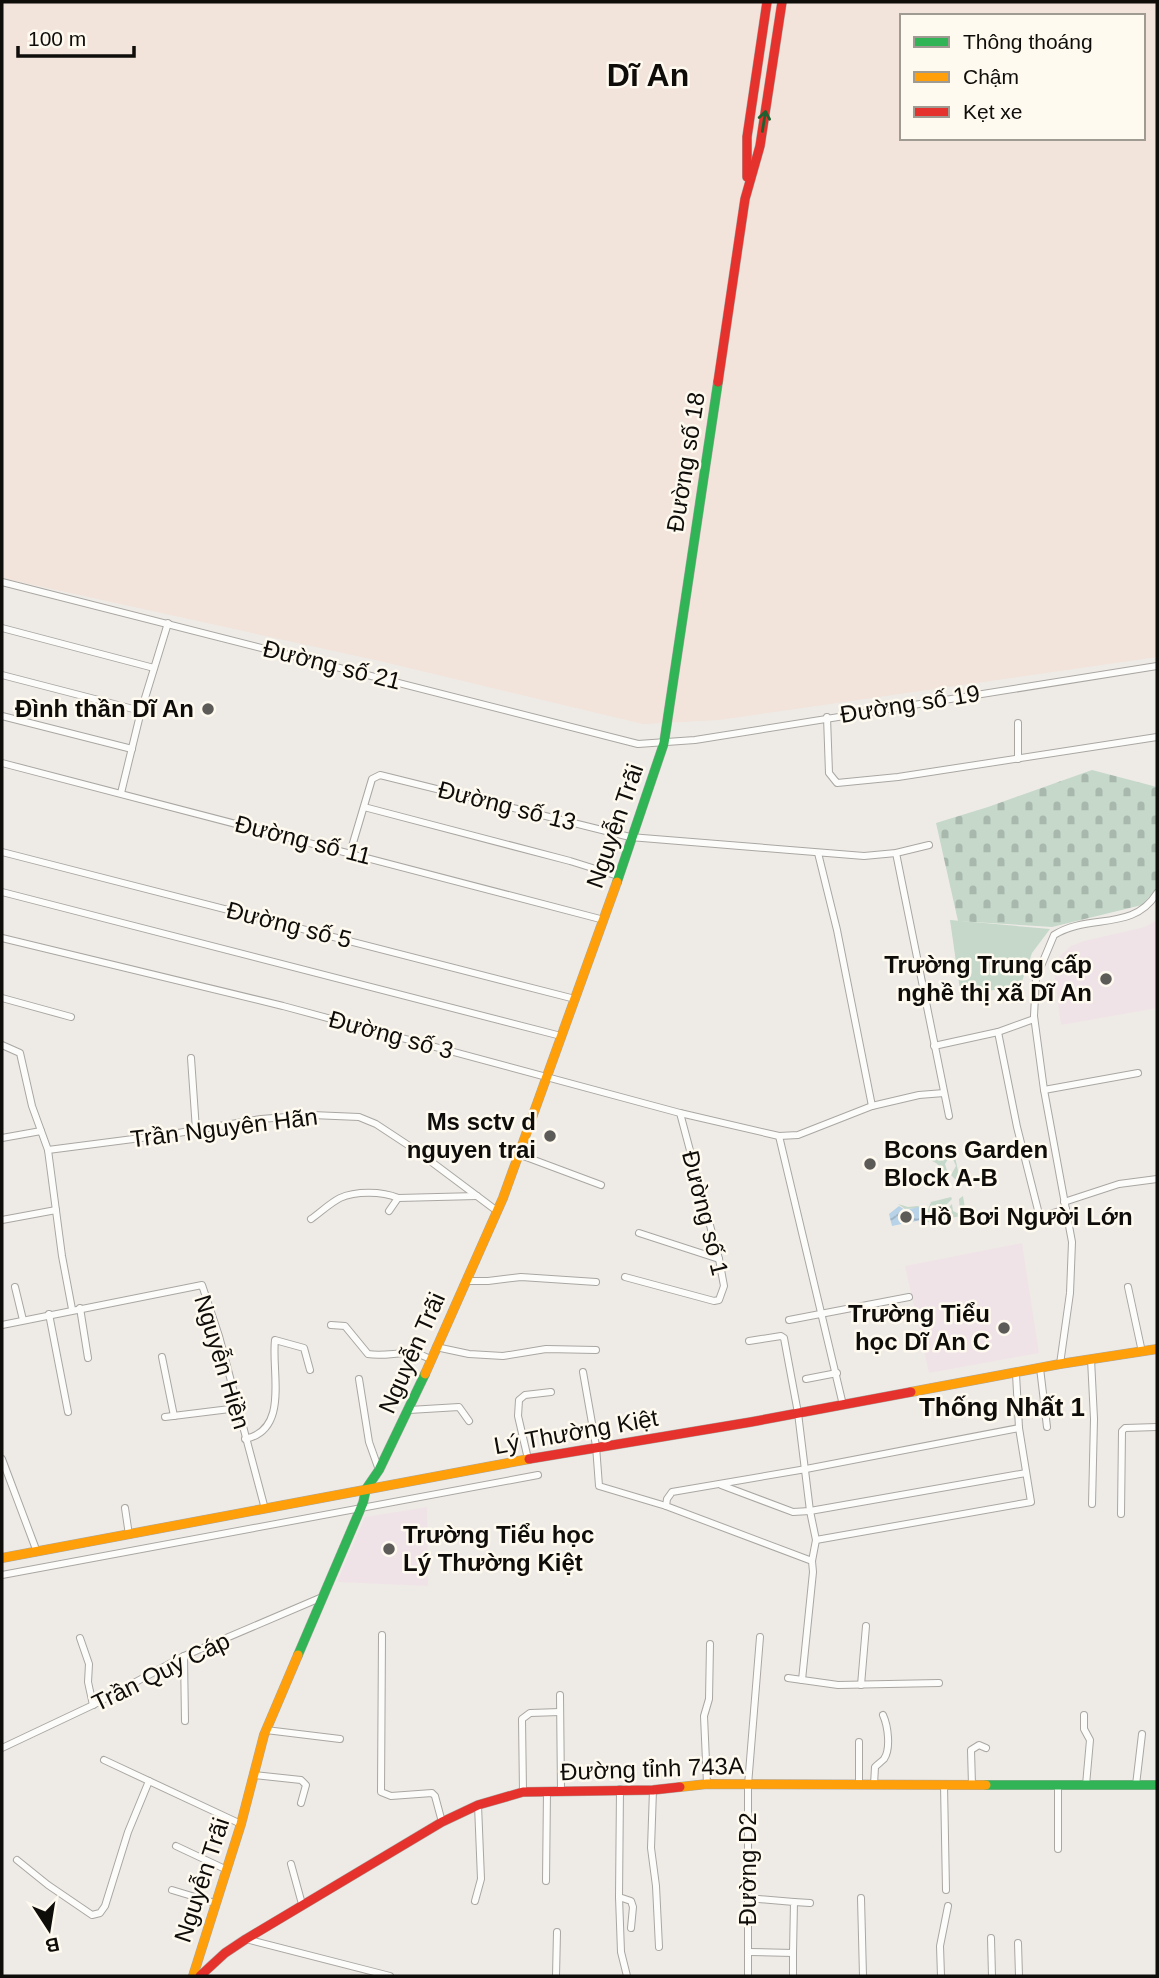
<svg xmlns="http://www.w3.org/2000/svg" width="1159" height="1978" viewBox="0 0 1159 1978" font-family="Helvetica,sans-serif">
  <defs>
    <pattern id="cemetery-stones" width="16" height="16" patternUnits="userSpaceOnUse" patternTransform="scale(1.75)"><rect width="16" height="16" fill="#c5d8ca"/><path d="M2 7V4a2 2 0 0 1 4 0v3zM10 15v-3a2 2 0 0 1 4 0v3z" fill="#a8b8ac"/></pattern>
    <pattern id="water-waves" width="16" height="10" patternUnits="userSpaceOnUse" patternTransform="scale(1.75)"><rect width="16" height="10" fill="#b8d2e7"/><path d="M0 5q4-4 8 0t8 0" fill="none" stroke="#9db3c5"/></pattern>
  </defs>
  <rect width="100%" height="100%" fill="#eeebe6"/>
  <path fill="#f2e3db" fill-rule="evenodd" d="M2,2H1157V657L719,720L643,724L384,662L2,578ZM902,16H1143V138H902Z"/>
  <g fill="#f0e3e8">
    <path d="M1157,920V1008L1061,1025L1054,972L1059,957L1071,946L1084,941L1145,927Z"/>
    <path d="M1022,1243L1039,1353L929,1373L905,1266Z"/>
    <path d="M427,1507L428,1586L337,1582L365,1517Z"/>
  </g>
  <g fill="#c5d8ca">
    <path d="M950,920L1050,929L1032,953L1021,984L961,997Z"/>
    <path d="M954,1152L960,1180L957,1181L951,1175L956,1166L952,1157H949L945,1164L948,1174L936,1163L926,1158Z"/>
    <path d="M963,1196L966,1215L930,1222L928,1214L929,1222L921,1224L923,1217L920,1208L905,1209L898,1204L908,1207L918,1206L927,1212L931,1202L951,1197L952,1199L946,1205L947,1209L952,1204L953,1211L957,1213L960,1212L959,1199Z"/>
  </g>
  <path fill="url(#cemetery-stones)" d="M1092,770L1157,787V888L1142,905L1052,927L958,921L936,823L988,807Z"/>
  <path fill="url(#water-waves)" d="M899,1206L905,1210L919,1207L921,1220L892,1226L889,1214Z"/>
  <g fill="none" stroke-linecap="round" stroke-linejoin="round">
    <defs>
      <g id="street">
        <path d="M2,582L638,744L695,740L1157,666"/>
        <path d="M2,628L154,668"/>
        <path d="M2,675L141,711"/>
        <path d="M2,716L132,749"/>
        <path d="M827,717L829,773L837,783L898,777L1157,737"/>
        <path d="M1018,759V723"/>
        <path d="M2,763L604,920"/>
        <path d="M121,793L141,711L168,623"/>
        <path d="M364,807L570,861L618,876"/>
        <path d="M2,852L575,999"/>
        <path d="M350,853L372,779L380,775L630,837L864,856L896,853L929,845"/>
        <path d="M818,853L837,930L872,1106"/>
        <path d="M896,853L949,1116"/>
        <path d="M2,892L561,1036"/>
        <path d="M2,938L283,1006L680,1113L779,1136L798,1135L872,1106L919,1095L944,1093"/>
        <path d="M2,998L71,1017"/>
        <path d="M998,1032L1017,1127L1040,1218"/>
        <path d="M2,1045L20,1053L32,1106L48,1150L62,1256L72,1309"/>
        <path d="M934,1046L998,1032L1034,1019"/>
        <path d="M191,1058L196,1130"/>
        <path d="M1044,1090L1138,1073"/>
        <path d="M779,1136L843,1405"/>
        <path d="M2,1138L41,1131"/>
        <path d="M48,1150L172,1134L261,1119L312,1115L359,1117L376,1124L417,1151L497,1211"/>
        <path d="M518,1154L601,1185"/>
        <path d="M1064,1202L1119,1184L1157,1179"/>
        <path d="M389,1211L398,1198"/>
        <path d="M311,1219C321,1212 330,1203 340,1198C355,1191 382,1191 398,1198L477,1196"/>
        <path d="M2,1220L56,1210"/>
        <path d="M1023,1222L1066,1209"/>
        <path d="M639,1233L719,1259"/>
        <path d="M625,1277L714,1301L719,1300L724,1286L719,1259L680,1113"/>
        <path d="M466,1281H488L521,1277L596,1282"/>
        <path d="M15,1287L23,1320"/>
        <path d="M1128,1287L1142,1352"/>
        <path d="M80,1308L88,1358"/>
        <path d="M49,1314L68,1412"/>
        <path d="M789,1320L909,1297"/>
        <path d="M2,1325L202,1285L219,1336L265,1509"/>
        <path d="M331,1325L345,1326L368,1354C391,1358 411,1346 431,1360"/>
        <path d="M749,1341L781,1336L784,1338L798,1413L810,1511L816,1540L812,1561L813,1572L802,1680"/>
        <path d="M436,1347L469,1354L503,1356L546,1349L596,1350"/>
        <path d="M162,1357L174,1416"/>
        <path d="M1091,1359L1094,1419L1092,1504"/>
        <path d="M1060,1364L1070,1293L1072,1242L1044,1090L1034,1016L1036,978L1054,935C1089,913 1133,932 1157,893"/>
        <path d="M1040,1368L1047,1427"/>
        <path d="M583,1372L596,1446L599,1486L666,1506"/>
        <path d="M359,1379L369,1442L379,1470"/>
        <path d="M806,1379L837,1373"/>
        <path d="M409,1410L459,1407L469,1421"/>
        <path d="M165,1417L238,1408"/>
        <path d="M245,1439C290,1430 271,1371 275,1340L304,1348L310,1370"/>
        <path d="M2,1459L37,1552"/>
        <path d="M528,1459L518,1416L519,1400L525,1395L551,1392"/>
        <path d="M721,1485L793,1512L810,1511L1026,1473"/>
        <path d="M125,1508L129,1535"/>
        <path d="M1121,1514L1122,1431L1125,1428L1157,1427"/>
        <path d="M816,1540L1031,1502L1019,1428L1016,1374"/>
        <path d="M812,1561L666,1506L667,1499L672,1492L806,1469L1019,1428"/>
        <path d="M2,1575L538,1475"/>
        <path d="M382,1635L381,1792L391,1796L432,1793L435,1796L442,1822"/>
        <path d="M80,1638L89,1664L88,1682L93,1705"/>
        <path d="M184,1656L185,1721"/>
        <path d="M788,1678L838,1685L939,1683"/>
        <path d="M861,1685L866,1626"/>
        <path d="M560,1695L561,1791"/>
        <path d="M1084,1715V1729L1090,1740L1086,1785"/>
        <path d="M266,1730L340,1739"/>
        <path d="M2,1748L93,1705L184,1656L320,1598"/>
        <path d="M104,1760L241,1824"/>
        <path d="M254,1775L301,1780L306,1785L301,1803"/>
        <path d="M707,1784L704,1716L709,1699L710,1644"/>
        <path d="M859,1785V1742"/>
        <path d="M874,1785L875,1767C878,1764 881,1762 884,1759C891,1749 888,1726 883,1715"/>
        <path d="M944,1785L946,1890"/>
        <path d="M972,1785L971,1750L979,1745L986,1748"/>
        <path d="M1058,1785V1849"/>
        <path d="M1136,1785L1142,1734"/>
        <path d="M620,1789L619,1897L631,1901L633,1907L631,1928"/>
        <path d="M653,1790L651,1848L656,1886L659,1947"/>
        <path d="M523,1792L522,1719L530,1713L560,1712"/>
        <path d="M176,1846L225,1869"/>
        <path d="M17,1860L48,1885L92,1915L100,1913L105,1906L128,1832L149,1781"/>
        <path d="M291,1864L302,1904"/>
        <path d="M546,1881L547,1791"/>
        <path d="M172,1890L215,1903"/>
        <path d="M619,1897L621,1952L627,1976"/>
        <path d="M748,1898L794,1902L793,1953L749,1952"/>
        <path d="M861,1898L863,1976"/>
        <path d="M475,1901L481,1879L478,1805"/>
        <path d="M794,1902L810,1903"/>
        <path d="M991,1938L992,1976"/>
        <path d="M246,1939L390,1976"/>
        <path d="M1018,1943L1019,1976"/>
        <path d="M556,1976L557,1932"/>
        <path d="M748,1976V1785L760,1637"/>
        <path d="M793,1976V1953"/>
        <path d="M941,1976L940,1946L948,1906"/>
      </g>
      <g id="fast">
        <path d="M617,882L664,743L718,382"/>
        <path d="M298,1655L363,1503L366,1489L379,1470L425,1374"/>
        <path d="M986,1785H1157"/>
      </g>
      <g id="slow">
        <path d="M425,1374L503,1198L617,882"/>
        <path d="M911,1392L1060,1364L1157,1349"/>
        <path d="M2,1558L529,1459"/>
        <path d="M680,1787L707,1784L986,1785"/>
        <path d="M193,1976L241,1824L264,1735L298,1655"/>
      </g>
      <g id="jam">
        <path d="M747,177V137L767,2"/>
        <path d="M718,382L745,199L760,146L782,2"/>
        <path d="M529,1459L751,1422L911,1392"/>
        <path d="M200,1976L225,1953L246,1939L442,1822L478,1805L523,1792L653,1790L680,1787"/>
      </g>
    </defs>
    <use href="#street" stroke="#aaa7a3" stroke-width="8"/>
    <use href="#fast" stroke="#aaa7a3" stroke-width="10"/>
    <use href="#slow" stroke="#aaa7a3" stroke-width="10"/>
    <use href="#jam" stroke="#aaa7a3" stroke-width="10"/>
    <use href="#street" stroke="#fcfcfb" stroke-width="6"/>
    <use href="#fast" stroke="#30b455" stroke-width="9"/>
    <use href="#slow" stroke="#ff9f0a" stroke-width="9"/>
    <use href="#jam" stroke="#e5322d" stroke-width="9"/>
  </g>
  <defs><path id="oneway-shaft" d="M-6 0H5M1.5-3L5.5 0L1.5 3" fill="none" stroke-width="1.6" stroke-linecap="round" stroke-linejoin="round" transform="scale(1.75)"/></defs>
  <use stroke="#206030" href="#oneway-shaft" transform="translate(764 121) rotate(-81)"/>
  <g fill="#5d5b57" stroke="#fffaef" stroke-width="2.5">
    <circle cx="208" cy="709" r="7"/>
    <circle cx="1106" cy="979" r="7"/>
    <circle cx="550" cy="1136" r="7"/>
    <circle cx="870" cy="1164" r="7"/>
    <circle cx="906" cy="1217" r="7"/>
    <circle cx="1004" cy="1328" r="7"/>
    <circle cx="389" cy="1549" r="7"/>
  </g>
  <g text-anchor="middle" stroke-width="5" stroke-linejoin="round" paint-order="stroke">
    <g font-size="24" fill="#0f0d0a" stroke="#fffaef">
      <text transform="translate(686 462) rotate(-81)" y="8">Đường số 18</text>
      <text transform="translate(332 665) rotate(14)" y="8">Đường số 21</text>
      <text transform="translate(910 704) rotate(-9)" y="8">Đường số 19</text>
      <text transform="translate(507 806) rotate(14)" y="8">Đường số 13</text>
      <text transform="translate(615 826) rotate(-71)" y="8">Nguyễn Trãi</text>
      <text transform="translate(303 840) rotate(14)" y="8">Đường số 11</text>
      <text transform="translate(289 925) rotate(14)" y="8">Đường số 5</text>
      <text transform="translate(391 1035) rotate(15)" y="8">Đường số 3</text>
      <text transform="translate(224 1128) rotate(-7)" y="8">Trần Nguyên Hãn</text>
      <text transform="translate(705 1213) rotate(76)" y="8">Đường số 1</text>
      <text transform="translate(412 1353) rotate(-66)" y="8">Nguyễn Trãi</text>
      <text transform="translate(222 1362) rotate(73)" y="8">Nguyễn Hiền</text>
      <text transform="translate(576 1432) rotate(-10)" y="8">Lý Thường Kiệt</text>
      <text transform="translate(161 1672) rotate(-26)" y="8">Trần Quý Cáp</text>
      <text transform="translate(652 1769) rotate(-2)" y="8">Đường tỉnh 743A</text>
      <text transform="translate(748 1869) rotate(-90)" y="8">Đường D2</text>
      <text transform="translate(202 1880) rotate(-72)" y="8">Nguyễn Trãi</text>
    </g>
    <g font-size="24" font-weight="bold" fill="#0f0d0a" stroke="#fffaef" text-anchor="end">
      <text x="194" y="717">Đình thần Dĩ An</text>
      <text x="1092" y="973">Trường Trung cấp<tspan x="1092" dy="28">nghề thị xã Dĩ An</tspan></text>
      <text x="536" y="1130">Ms sctv d<tspan x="536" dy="28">nguyen trai</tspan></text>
      <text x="884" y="1158" text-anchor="start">Bcons Garden<tspan x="884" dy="28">Block A-B</tspan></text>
      <text x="920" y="1225" text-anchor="start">Hồ Bơi Người Lớn</text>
      <text x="990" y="1322">Trường Tiểu<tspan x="990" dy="28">học Dĩ An C</tspan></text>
      <text x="403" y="1543" text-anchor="start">Trường Tiểu học<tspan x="403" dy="28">Lý Thường Kiệt</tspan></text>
    </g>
    <g font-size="26" font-weight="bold" fill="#0f0d0a" stroke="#fffaef">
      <text x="1002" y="1416">Thống Nhất 1</text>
    </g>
    <g font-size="32" font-weight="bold" fill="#0f0d0a" stroke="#fffaef">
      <text x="648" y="86">Dĩ An</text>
    </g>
  </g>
  <rect width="1159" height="1978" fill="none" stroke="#0f0d0a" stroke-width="7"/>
  <rect x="900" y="14" width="245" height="126" fill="#fffaef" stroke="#9f9b93" stroke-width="2"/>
  <rect x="914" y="37" width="35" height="10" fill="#30b455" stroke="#9f9b93" stroke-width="2"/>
  <text x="963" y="49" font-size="21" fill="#0f0d0a">Thông thoáng</text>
  <rect x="914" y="72" width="35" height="10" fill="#ff9f0a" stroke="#9f9b93" stroke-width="2"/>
  <text x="963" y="84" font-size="21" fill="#0f0d0a">Chậm</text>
  <rect x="914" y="107" width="35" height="10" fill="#e5322d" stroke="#9f9b93" stroke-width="2"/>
  <text x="963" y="119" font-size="21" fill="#0f0d0a">Kẹt xe</text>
  <g transform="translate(49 1929) rotate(168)" stroke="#fffaef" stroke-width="5" paint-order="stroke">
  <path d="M0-5L12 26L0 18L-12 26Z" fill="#0f0d0a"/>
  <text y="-10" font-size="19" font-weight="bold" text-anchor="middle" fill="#0f0d0a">B</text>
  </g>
  <path d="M18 46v10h116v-10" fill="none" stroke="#0f0d0a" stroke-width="3.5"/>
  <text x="28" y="46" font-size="21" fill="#0f0d0a" stroke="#fffaef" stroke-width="5" paint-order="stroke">100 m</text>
</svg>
